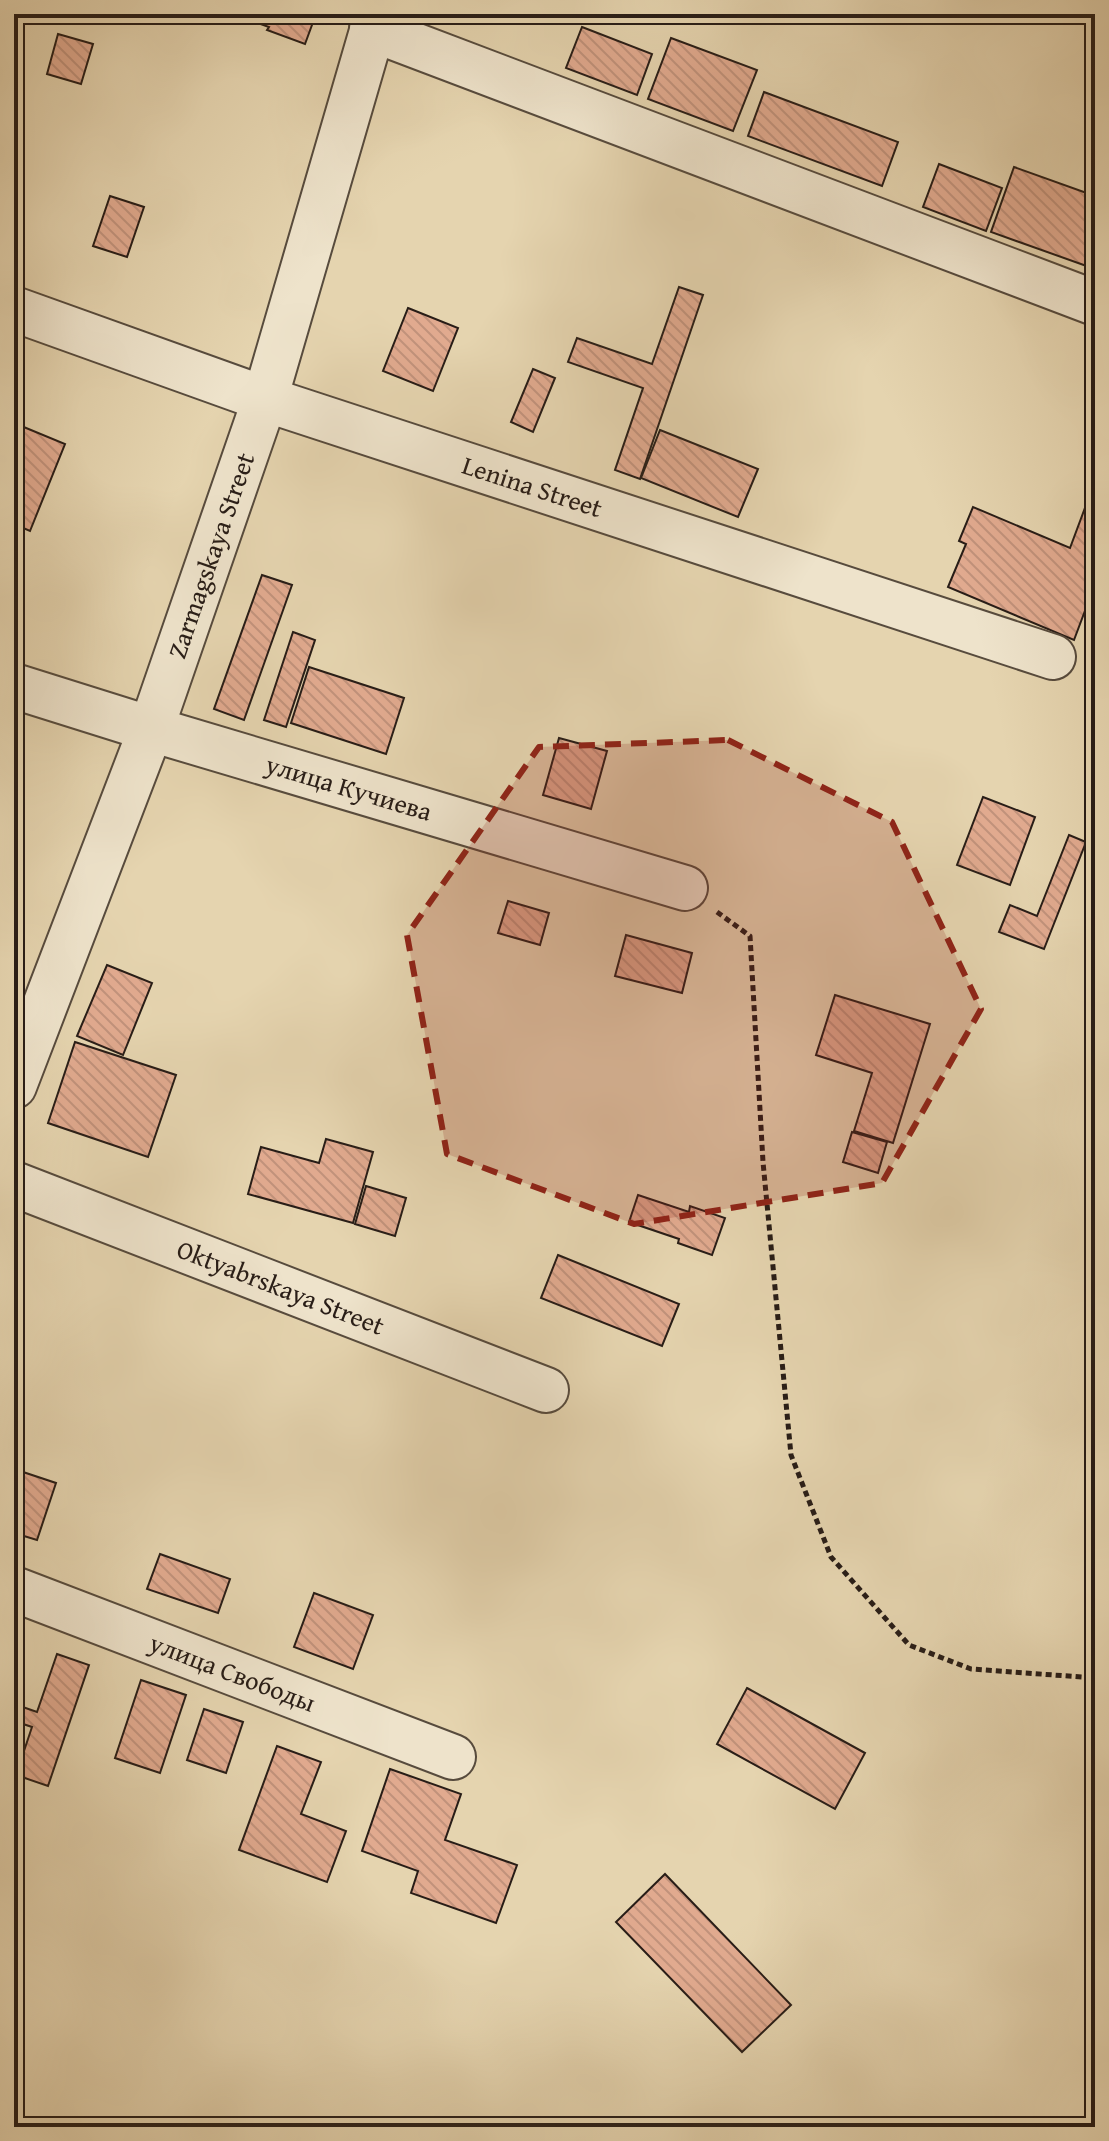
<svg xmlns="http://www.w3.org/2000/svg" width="1109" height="2141" viewBox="0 0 1109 2141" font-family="'Gentium Book Plus',serif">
  <defs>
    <pattern id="building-back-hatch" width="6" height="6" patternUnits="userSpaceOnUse" patternTransform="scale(2)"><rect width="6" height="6" fill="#e1aa8f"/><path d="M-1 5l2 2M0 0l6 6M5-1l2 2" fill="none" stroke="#c1927b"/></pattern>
  </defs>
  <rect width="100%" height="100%" fill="#e5d4af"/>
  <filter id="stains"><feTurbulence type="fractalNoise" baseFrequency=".0025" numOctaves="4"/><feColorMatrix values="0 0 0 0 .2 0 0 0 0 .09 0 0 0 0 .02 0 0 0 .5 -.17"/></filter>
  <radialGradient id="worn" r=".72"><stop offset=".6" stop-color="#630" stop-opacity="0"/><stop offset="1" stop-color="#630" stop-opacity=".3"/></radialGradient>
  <g fill="url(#building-back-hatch)" stroke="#281d17" stroke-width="2">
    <path d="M232,14H316L305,44L267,30L269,27Z"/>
    <path d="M582,27L652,54L637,95L566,68Z"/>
    <path d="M58,34L93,44L81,84L47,74Z"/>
    <path d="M671,38L757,70L733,131L648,99Z"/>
    <path d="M764,92L898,142L882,186L748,136Z"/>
    <path d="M939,164L1002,188L986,231L923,207Z"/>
    <path d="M1014,167L1095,196V269L991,232Z"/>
    <path d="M110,196L144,207L127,257L93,246Z"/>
    <path d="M679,287L703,295L640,479L615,470L643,388L568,362L577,338L652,364Z"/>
    <path d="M408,308L458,328L433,391L383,371Z"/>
    <path d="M533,369L555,378L533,432L511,422Z"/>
    <path d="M14,423L65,444L30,531L14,524Z"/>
    <path d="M660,430L758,469L738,517L641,478Z"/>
    <path d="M1095,481V584L1074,640L948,587L966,544L959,541L973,507L1070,548Z"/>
    <path d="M262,575L292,585L244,720L214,709Z"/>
    <path d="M293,632L315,640L286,727L264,720Z"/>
    <path d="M309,667L404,698L386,754L291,723Z"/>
    <path d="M559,738L607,751L591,809L543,795Z"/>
    <path d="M983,797L1035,817L1010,885L957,865Z"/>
    <path d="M1069,835L1086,842L1044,949L999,932L1010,905L1037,916Z"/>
    <path d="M508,901L549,913L540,945L498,933Z"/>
    <path d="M626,935L692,953L682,993L615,976Z"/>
    <path d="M107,965L152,983L123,1055L77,1036Z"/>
    <path d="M835,995L930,1024L893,1143L854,1131L872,1073L816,1055Z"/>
    <path d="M75,1042L176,1075L148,1157L48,1123Z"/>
    <path d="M852,1132L887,1142L878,1173L843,1162Z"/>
    <path d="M326,1139L373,1152L353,1223L248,1194L261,1147L319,1163Z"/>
    <path d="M366,1186L406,1198L395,1236L355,1224Z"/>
    <path d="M638,1195L689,1212L690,1206L725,1218L712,1255L678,1243L679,1239L629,1222Z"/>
    <path d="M558,1255L679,1304L662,1346L541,1298Z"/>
    <path d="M14,1469L56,1483L37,1540L14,1533Z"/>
    <path d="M160,1554L230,1579L218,1613L147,1589Z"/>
    <path d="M314,1593L373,1615L353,1669L294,1647Z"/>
    <path d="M57,1654L89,1665L48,1786L16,1775L32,1727L14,1721V1704L37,1712Z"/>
    <path d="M141,1680L186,1695L160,1773L115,1758Z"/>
    <path d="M747,1688L865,1753L835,1809L717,1744Z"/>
    <path d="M204,1709L243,1722L226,1773L187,1760Z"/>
    <path d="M277,1746L321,1762L301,1814L346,1831L327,1882L239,1850Z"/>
    <path d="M390,1769L461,1794L445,1840L517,1865L496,1923L411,1893L418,1871L362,1851Z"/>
    <path d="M665,1874L791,2005L742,2052L616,1922Z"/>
  </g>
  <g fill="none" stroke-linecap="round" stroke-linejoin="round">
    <defs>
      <g id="minor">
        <path d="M372,29L1095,303"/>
        <path id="s1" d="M14,309L265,399L1053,657"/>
        <path id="s2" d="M14,686L151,729L685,888"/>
        <path id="s3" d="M14,1086L151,729L265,399L377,14"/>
        <path id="s4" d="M14,1184L546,1390"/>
        <path id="s5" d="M14,1589L453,1757"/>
      </g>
    </defs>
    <use href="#minor" stroke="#574b3d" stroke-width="48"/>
    <path stroke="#281d17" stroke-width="5" stroke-dasharray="6 4" stroke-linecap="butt" d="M717,912L750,936L763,1162L791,1455L831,1557L909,1645L971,1669L1095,1678"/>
    <use href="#minor" stroke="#eee3cb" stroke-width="44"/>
  </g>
  <path fill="#8f2418" fill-opacity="0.2" stroke="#8f2418" stroke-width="6" stroke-dasharray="16 10" stroke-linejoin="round" d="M728,740L892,822L981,1009L882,1183L634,1224L447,1154L407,935L539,747Z"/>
  <g text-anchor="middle" stroke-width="6" stroke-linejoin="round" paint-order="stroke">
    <g font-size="26" fill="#281d17" stroke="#eee3cb">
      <text dy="9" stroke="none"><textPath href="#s1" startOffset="548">Lenina Street</textPath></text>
      <text dy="9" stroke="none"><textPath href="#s3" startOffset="566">Zarmagskaya Street</textPath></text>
      <text dy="9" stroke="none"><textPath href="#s2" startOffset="350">улица Кучиева</textPath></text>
      <text dy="9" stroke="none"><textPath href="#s4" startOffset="286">Oktyabrskaya Street</textPath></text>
      <text dy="9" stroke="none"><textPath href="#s5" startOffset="234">улица Свободы</textPath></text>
    </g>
  </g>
  <rect width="1109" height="2141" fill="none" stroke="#e5d4af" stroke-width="48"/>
  <rect x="16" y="16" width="1077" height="2109" fill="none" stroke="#281d17" stroke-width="4"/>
  <rect x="24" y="24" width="1061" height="2093" fill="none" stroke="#281d17" stroke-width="2"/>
  <rect width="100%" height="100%" filter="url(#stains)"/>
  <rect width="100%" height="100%" fill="url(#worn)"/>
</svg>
